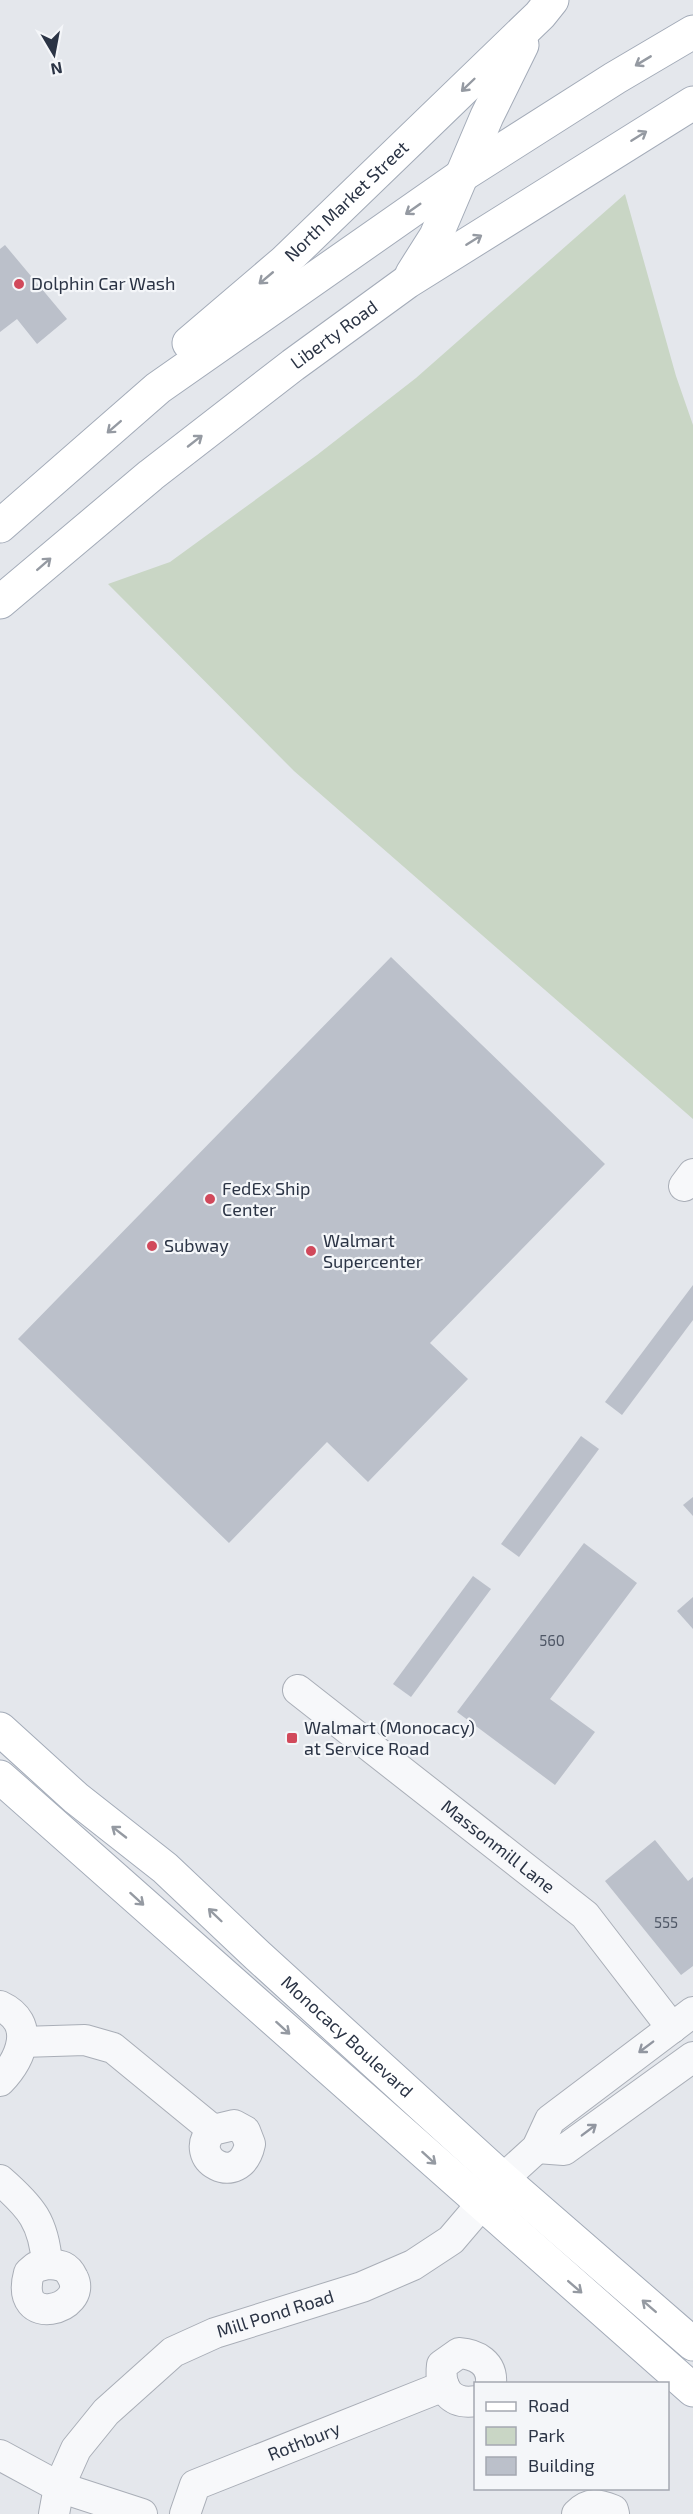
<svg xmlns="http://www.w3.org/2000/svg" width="693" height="2514" viewBox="0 0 693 2514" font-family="'Exo 2',sans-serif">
  <rect width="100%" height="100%" fill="#e4e7ec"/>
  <path fill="#c9d6c5" d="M625,194L676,376L693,425V1119L294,771L108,584L170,562L317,455L416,378Z"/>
  <g fill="#bbc0ca">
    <path d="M5,245L67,319L37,344L17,319L0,332V249Z"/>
    <path d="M391,957L605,1164L430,1343L468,1379L368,1482L327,1442L229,1543L18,1339Z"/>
    <path d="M693,1285V1320L622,1415L605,1402Z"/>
    <path d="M581,1436L599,1449L519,1557L501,1544Z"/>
    <path d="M693,1497V1516L683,1505Z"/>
    <path d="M584,1543L637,1583L550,1699L595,1732L555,1785L457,1712Z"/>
    <path d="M473,1576L491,1589L411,1697L393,1684Z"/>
    <path d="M693,1597V1629L677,1611Z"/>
    <path d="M655,1840L688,1881L693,1877V1966L681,1975L605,1881Z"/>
  </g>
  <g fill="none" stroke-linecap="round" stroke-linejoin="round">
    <defs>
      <g id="minor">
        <path d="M684,1186L693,1174"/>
        <path id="s1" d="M298,1690L585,1915L672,2028"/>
        <path d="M0,2006C37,2023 21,2059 0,2081"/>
        <path d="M22,2042L85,2040L113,2048L213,2130C184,2158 240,2191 250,2144L245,2131L234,2125L213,2130"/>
        <path d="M537,2148L564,2150L693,2057"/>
        <path d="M0,2180C31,2207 44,2222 47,2264"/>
        <path d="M47,2264C60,2265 67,2265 73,2278C89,2309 13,2331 29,2273L36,2267Z"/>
        <path d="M476,2401C451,2405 439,2389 442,2365L459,2353C476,2354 493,2363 491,2384"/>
        <path d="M0,2455L59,2487L142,2514"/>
        <path id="s2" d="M54,2514L59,2487L76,2449L106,2412L173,2352L215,2333L362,2287L413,2265L451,2240L503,2179L537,2148L550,2120L693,2012"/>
        <path id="s3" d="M185,2514L195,2485L444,2386"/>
        <path d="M577,2514C589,2502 598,2504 613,2510L614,2514"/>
      </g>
      <g id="major">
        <path d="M412,274L436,236L487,116L522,45"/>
        <path id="s4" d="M189,343L284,262L540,15L552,0"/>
        <path d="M0,526L158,388L461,176L615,78L693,32"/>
        <path id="s5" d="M0,602L151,475L293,365L407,282L693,103"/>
        <path id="s6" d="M0,1729L76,1798L165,1868L257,1955L503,2179L693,2344"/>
        <path d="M0,1777L693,2390"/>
      </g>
    </defs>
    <use href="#minor" stroke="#a9aeb7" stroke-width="32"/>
    <use href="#major" stroke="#a3abb8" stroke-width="35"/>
    <use href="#minor" stroke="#f7f8fa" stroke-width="30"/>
    <use href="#major" stroke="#fff" stroke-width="33"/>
  </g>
  <defs><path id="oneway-shaft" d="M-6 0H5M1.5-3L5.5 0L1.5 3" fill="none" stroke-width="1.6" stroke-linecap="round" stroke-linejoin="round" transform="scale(1.5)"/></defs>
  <g stroke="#959aa2">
    <use href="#oneway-shaft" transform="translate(643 61) rotate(149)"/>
    <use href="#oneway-shaft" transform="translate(468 85) rotate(136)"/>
    <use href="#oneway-shaft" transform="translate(639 136) rotate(-32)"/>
    <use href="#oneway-shaft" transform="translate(413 209) rotate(145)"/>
    <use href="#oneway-shaft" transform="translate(474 240) rotate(-32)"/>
    <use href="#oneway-shaft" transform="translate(266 278) rotate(140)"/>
    <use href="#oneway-shaft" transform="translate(114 427) rotate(139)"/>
    <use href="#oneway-shaft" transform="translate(195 441) rotate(-38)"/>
    <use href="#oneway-shaft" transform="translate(44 564) rotate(-41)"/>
    <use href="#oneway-shaft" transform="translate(119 1832) rotate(-142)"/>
    <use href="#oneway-shaft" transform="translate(137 1899) rotate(42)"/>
    <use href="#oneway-shaft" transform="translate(215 1915) rotate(-136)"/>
    <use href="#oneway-shaft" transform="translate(283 2028) rotate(42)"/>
    <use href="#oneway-shaft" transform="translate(429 2158) rotate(42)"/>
    <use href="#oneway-shaft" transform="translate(575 2287) rotate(41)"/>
    <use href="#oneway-shaft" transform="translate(649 2306) rotate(-139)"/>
  </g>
  <g stroke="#9196a0">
    <use href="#oneway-shaft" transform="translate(646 2047) rotate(143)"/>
    <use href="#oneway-shaft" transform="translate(589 2130) rotate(-37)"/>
  </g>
  <g fill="#d1495b" stroke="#f4f6f9" stroke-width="2">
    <circle cx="19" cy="284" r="6"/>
    <circle cx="210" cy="1199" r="6"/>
    <circle cx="152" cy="1246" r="6"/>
    <circle cx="311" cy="1251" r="6"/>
    <rect x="286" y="1732" width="12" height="12" rx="3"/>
  </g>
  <g text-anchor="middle" stroke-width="4.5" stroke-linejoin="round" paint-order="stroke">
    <g font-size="15" fill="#4f5766">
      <text x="552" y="1646">560</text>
      <text x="666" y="1928">555</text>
    </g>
    <g font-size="18" fill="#2b3445" stroke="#f4f6f9">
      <text dy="6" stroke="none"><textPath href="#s4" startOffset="212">North Market Street</textPath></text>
      <text dy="6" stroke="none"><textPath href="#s5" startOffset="428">Liberty Road</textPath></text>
      <text dy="6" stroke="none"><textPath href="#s1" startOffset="254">Massonmill Lane</textPath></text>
      <text dy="6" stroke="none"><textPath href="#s6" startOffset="464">Monocacy Boulevard</textPath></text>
      <text dy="6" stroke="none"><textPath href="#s2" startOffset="316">Mill Pond Road</textPath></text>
      <text dy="6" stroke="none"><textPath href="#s3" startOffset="148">Rothbury</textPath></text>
    </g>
    <g font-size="18" fill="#2b3445" stroke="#f4f6f9" text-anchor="start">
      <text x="31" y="290">Dolphin Car Wash</text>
      <text x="222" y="1195">FedEx Ship<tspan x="222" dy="21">Center</tspan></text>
      <text x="323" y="1247">Walmart<tspan x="323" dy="21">Supercenter</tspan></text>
      <text x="164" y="1252">Subway</text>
      <text x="304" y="1734">Walmart (Monocacy)<tspan x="304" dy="21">at Service Road</tspan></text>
    </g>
  </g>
  <rect x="474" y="2382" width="195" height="108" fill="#f4f6f9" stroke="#a4a8b1" stroke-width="1.5"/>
  <rect x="486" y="2402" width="30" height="9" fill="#ffffff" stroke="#a4a8b1" stroke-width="1.5"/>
  <text x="528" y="2412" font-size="18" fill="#2b3445">Road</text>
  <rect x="486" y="2427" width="30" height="18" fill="#c9d6c5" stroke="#a4a8b1" stroke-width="1.5"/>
  <text x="528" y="2442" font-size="18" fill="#2b3445">Park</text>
  <rect x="486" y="2457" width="30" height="18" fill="#bbc0ca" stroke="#a4a8b1" stroke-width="1.5"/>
  <text x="528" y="2472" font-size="18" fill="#2b3445">Building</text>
  <g transform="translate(54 54) rotate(170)" stroke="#f4f6f9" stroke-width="4.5" paint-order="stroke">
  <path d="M0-4.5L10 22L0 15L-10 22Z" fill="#2b3445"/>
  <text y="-9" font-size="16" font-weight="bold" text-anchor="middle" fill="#2b3445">N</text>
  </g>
</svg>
